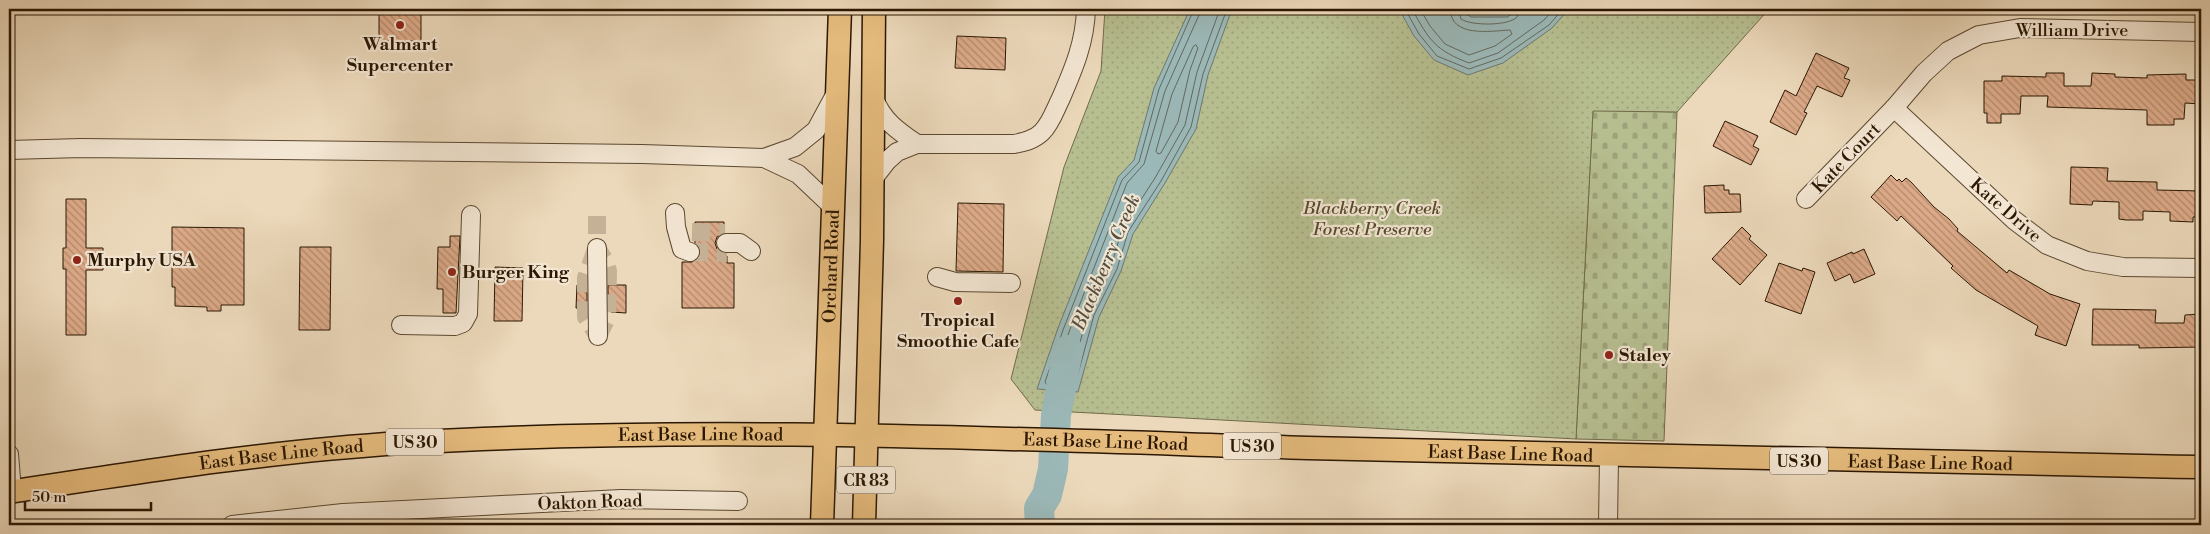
<svg xmlns="http://www.w3.org/2000/svg" width="2210" height="534" viewBox="0 0 2210 534" font-family="'Libre Bodoni',serif">
  <defs>
    <pattern id="cemetery-stones" width="16" height="16" patternUnits="userSpaceOnUse" patternTransform="scale(1.25)"><rect width="16" height="16" fill="#b7bf91"/><path d="M2 7V4a2 2 0 0 1 4 0v3zM10 15v-3a2 2 0 0 1 4 0v3z" fill="#9ea37b"/></pattern>
    <pattern id="park-dots" width="8" height="8" patternUnits="userSpaceOnUse" patternTransform="scale(1.25)"><rect width="8" height="8" fill="#b7bf91"/><path d="M2 2h.1M6 6h.1" fill="none" stroke="#9ea37b" stroke-width="1.8" stroke-linecap="round"/></pattern>
    <pattern id="building-back-hatch" width="6" height="6" patternUnits="userSpaceOnUse" patternTransform="scale(1.25)"><rect width="6" height="6" fill="#dcaa88"/><path d="M-1 5l2 2M0 0l6 6M5-1l2 2" fill="none" stroke="#b3896d"/></pattern>
  </defs>
  <rect width="100%" height="100%" fill="#ecd9bb"/>
  <filter id="stains"><feTurbulence type="fractalNoise" baseFrequency=".004" numOctaves="4"/><feColorMatrix values="0 0 0 0 .2 0 0 0 0 .09 0 0 0 0 .02 0 0 0 .5 -.17"/></filter>
  <radialGradient id="worn" r=".72"><stop offset=".6" stop-color="#630" stop-opacity="0"/><stop offset="1" stop-color="#630" stop-opacity=".3"/></radialGradient>
  <path fill="url(#cemetery-stones)" stroke="#716b4a" d="M1593,110L1677,112L1664,441L1576,439Z"/>
  <path fill="url(#park-dots)" stroke="#716b4a" d="M1105,9H1769L1677,112L1593,111L1576,439L1035,410L1011,379L1064,167L1101,71Z"/>
  <g fill="#9bb9b9" stroke="#6e7870">
    <path d="M1190,9H1232L1208,75L1196,129L1165,183L1133,234L1121,271L1099,317L1078,392L1037,389L1058,328L1118,177L1134,160L1154,88Z"/>
    <path d="M1399,9H1466L1471,12H1507L1511,9H1569L1552,28L1503,63L1468,75L1434,60L1414,36Z"/>
  </g>
  <g fill="none" stroke-linecap="round" stroke-linejoin="round">
    <g stroke="#63685e" stroke-width="1">
      <path d="M1194,9L1159,89L1139,162L1122,180L1063,330L1045,382L1047,385H1075L1094,315L1117,269L1128,232L1161,181L1191,127L1203,74L1227,9"/>
      <path d="M1200,9L1199,15L1165,91L1144,164L1127,183L1069,332L1054,376L1055,379H1070L1088,313L1111,267L1122,229L1155,178L1185,125L1197,72L1220,9"/>
      <path d="M1405,9L1419,34L1437,56L1469,69L1501,58L1549,25L1563,9"/>
      <path d="M1412,9C1429,40 1435,50 1469,63L1498,53L1544,20L1554,9"/>
      <path d="M1420,9L1430,26L1445,44L1469,55L1495,46L1512,34L1510,30C1490,31 1451,38 1450,9"/>
      <path d="M1458,9L1461,19C1471,26 1509,26 1517,17L1519,9"/>
      <path d="M1464,9L1466,14L1471,17H1508L1512,13L1513,9"/>
      <path d="M1196,45L1198,48L1190,70L1178,122L1161,153L1158,154L1156,151L1172,94L1193,47Z"/>
    </g>
    <path stroke="#9bb9b9" stroke-width="30" d="M1040,525L1039,508L1047,495L1053,469L1056,415L1068,350"/>
  </g>
  <g fill="url(#building-back-hatch)" stroke="#2b1702">
    <rect x="379" y="9" width="42" height="32"/>
    <path d="M957,36L1006,38L1005,70L955,68Z"/>
    <path d="M1816,53L1849,68L1844,78L1850,80L1842,97L1817,86L1804,112L1807,113L1796,135L1770,122L1785,90L1796,96Z"/>
    <path d="M2046,73H2064V86H2091L2092,73L2115,74V77L2147,78V75L2186,74V80H2201V104L2185,103L2184,119H2174V125H2147V110L2047,107L2048,96H2021L2020,114H2001V123H1987V113H1984V81H2002V76L2046,77Z"/>
    <path d="M1725,121L1758,136L1753,146L1759,149L1751,165L1713,146Z"/>
    <path d="M2071,167L2108,168L2107,181L2157,182V190L2201,191V217H2193V222L2170,221V212L2143,211V220H2126L2119,219V202L2093,201L2092,205L2070,204Z"/>
    <path d="M1891,175L1897,181L1899,179L1902,182L1906,178L1911,182L1934,207L1949,219L1958,229L1957,231L2007,273L2009,270L2050,294L2080,304L2066,346L2035,335L2038,326L1976,290L1951,268L1953,266L1901,216L1897,221L1871,197Z"/>
    <path d="M1724,185V190H1729V194H1740L1741,212L1705,213L1704,186Z"/>
    <path d="M66,199H86V248H103V270H86V335H66V269H63V248H66Z"/>
    <path d="M958,203L1004,204L1003,272L956,271Z"/>
    <path d="M695,222H724V233L717,237L715,243L717,249L724,253V256H727V263H734V308H682V262H692L700,255V250L695,243Z"/>
    <path d="M172,227L244,228V305H221V311H207V307L175,306V287H172Z"/>
    <path d="M1742,227L1751,236L1749,239L1767,255L1740,285L1712,259Z"/>
    <path d="M450,236H460L456,313H443V289H437L438,247H450Z"/>
    <path d="M300,247H331L330,330H299Z"/>
    <path d="M1864,249L1875,274L1854,283L1850,274L1835,281L1827,263L1852,252L1853,254Z"/>
    <path d="M1779,263L1802,271L1803,268L1815,272L1801,314L1765,301Z"/>
    <path d="M495,267L523,268L522,321H494Z"/>
    <path d="M577,285H587V309L576,308Z"/>
    <path d="M608,285H626V313L611,312V309H608Z"/>
    <path d="M2093,309L2156,310L2155,323H2184L2185,315L2201,314V347L2139,348V345H2092Z"/>
  </g>
  <g fill="none" stroke-linecap="round" stroke-linejoin="round">
    <g stroke="#c5b296" stroke-width="18" stroke-dasharray="18 9" stroke-linecap="butt">
      <path d="M597,216V248L604,259L608,271L607,318L597,338"/>
      <path d="M692,232L725,233"/>
      <path d="M596,249L586,278V317L598,336"/>
      <path d="M690,252L727,253"/>
    </g>
    <defs>
      <g id="minor">
        <path d="M874,98C882,120 898,131 917,144"/>
        <path d="M1894,108L2014,220L2047,245L2087,261L2123,267L2201,268"/>
        <path d="M9,150L81,148L642,154L764,158L795,147L816,130L836,93"/>
        <path d="M764,158L798,174L834,208"/>
        <path d="M873,179L887,161L897,152L917,144H1014C1024,142 1034,140 1042,132C1051,123 1055,110 1061,98C1074,68 1085,42 1086,9"/>
        <path d="M1806,199L1894,108L1924,73L1948,51L1979,35L2020,28L2201,32"/>
        <path d="M675,213L676,227L682,249L690,252"/>
        <path d="M726,243H740L751,251"/>
        <path d="M597,248L598,336"/>
        <path d="M937,277L955,282L1011,283"/>
        <path d="M401,325L455,326L463,323L468,314L471,215"/>
        <path d="M9,454L12,491"/>
        <path d="M232,525L343,513L502,505L621,499L738,501"/>
        <path d="M1608,525L1609,457"/>
      </g>
      <g id="major">
        <path id="s1" d="M9,492C139,472 271,451 403,443C704,425 1006,439 1308,448C1605,457 1903,463 2201,467"/>
        <path id="s2" d="M822,525L840,9"/>
        <path d="M864,525L872,240L874,9"/>
      </g>
    </defs>
    <use href="#minor" stroke="#5b4830" stroke-width="20"/>
    <use href="#major" stroke="#2b1702" stroke-width="25"/>
    <use href="#minor" stroke="#f3e6d3" stroke-width="18"/>
    <use href="#major" stroke="#e6bc7e" stroke-width="22"/>
  </g>
  <g fill="#8f2418" stroke="#f3e6d3" stroke-width="2">
    <circle cx="400" cy="25" r="5"/>
    <circle cx="77" cy="260" r="5"/>
    <circle cx="452" cy="272" r="5"/>
    <circle cx="958" cy="301" r="5"/>
    <circle cx="1609" cy="355" r="5"/>
  </g>
  <g text-anchor="middle" stroke-width="4.5" stroke-linejoin="round" paint-order="stroke">
    <g fill="#f3e6d3" stroke="#675541" stroke-width="1">
      <rect x="386" y="428.5" width="58" height="27" rx="4"/>
      <rect x="1223" y="432.5" width="58" height="27" rx="4"/>
      <rect x="1770" y="447.5" width="58" height="27" rx="4"/>
      <rect x="837" y="466.5" width="58" height="27" rx="4"/>
    </g>
    <g font-size="16" font-weight="bold" fill="#2b1702">
      <text x="415" y="448">US 30</text>
      <text x="1252" y="452">US 30</text>
      <text x="1799" y="467">US 30</text>
      <text x="866" y="486">CR 83</text>
    </g>
    <g font-size="18" fill="#2b1702" stroke="#f3e6d3">
      <text x="2072" y="36">William Drive</text>
      <text transform="translate(1846 158) rotate(-46)" y="6">Kate Court</text>
      <text transform="translate(2006 210) rotate(41)" y="6">Kate Drive</text>
      <text dy="6" stroke="none"><textPath href="#s2" startOffset="259">Orchard Road</textPath></text>
      <text dy="6" stroke="none"><textPath href="#s1" startOffset="695">East Base Line Road</textPath></text>
      <text dy="6" stroke="none"><textPath href="#s1" startOffset="1100">East Base Line Road</textPath></text>
      <text dy="6" stroke="none"><textPath href="#s1" startOffset="1505">East Base Line Road</textPath></text>
      <text dy="6" stroke="none"><textPath href="#s1" startOffset="275">East Base Line Road</textPath></text>
      <text dy="6" stroke="none"><textPath href="#s1" startOffset="1925">East Base Line Road</textPath></text>
      <text transform="translate(590 502) rotate(-2)" y="6">Oakton Road</text>
    </g>
    <g font-size="18" font-weight="bold" fill="#2b1702" stroke="#f3e6d3" text-anchor="start">
      <text x="400" y="50" text-anchor="middle">Walmart<tspan x="400" dy="21">Supercenter</tspan></text>
      <text x="87" y="266">Murphy USA</text>
      <text x="462" y="278">Burger King</text>
      <text x="958" y="326" text-anchor="middle">Tropical<tspan x="958" dy="21">Smoothie Cafe</tspan></text>
      <text x="1619" y="361">Staley</text>
    </g>
    <g font-size="18" font-style="italic" fill="#55492d" stroke="#f3e6d3">
      <text x="1372" y="214">Blackberry Creek<tspan x="1372" dy="21">Forest Preserve</tspan></text>
    </g>
    <g font-size="19" font-style="italic" fill="#525042" stroke="#f3e6d3">
      <text transform="translate(1105 262) rotate(-67)" y="7">Blackberry Creek</text>
    </g>
  </g>
  <rect width="2210" height="534" fill="none" stroke="#ecd9bb" stroke-width="30"/>
  <rect x="10" y="10" width="2190" height="514" fill="none" stroke="#2b1702" stroke-width="2.5"/>
  <rect x="15" y="15" width="2180" height="504" fill="none" stroke="#2b1702"/>
  <path d="M25 502v8h126v-8" fill="none" stroke="#2b1702" stroke-width="2.5"/>
  <text x="32" y="502" font-size="15" fill="#2b1702" stroke="#f3e6d3" stroke-width="4" paint-order="stroke">50 m</text>
  <rect width="100%" height="100%" filter="url(#stains)"/>
  <rect width="100%" height="100%" fill="url(#worn)"/>
</svg>
